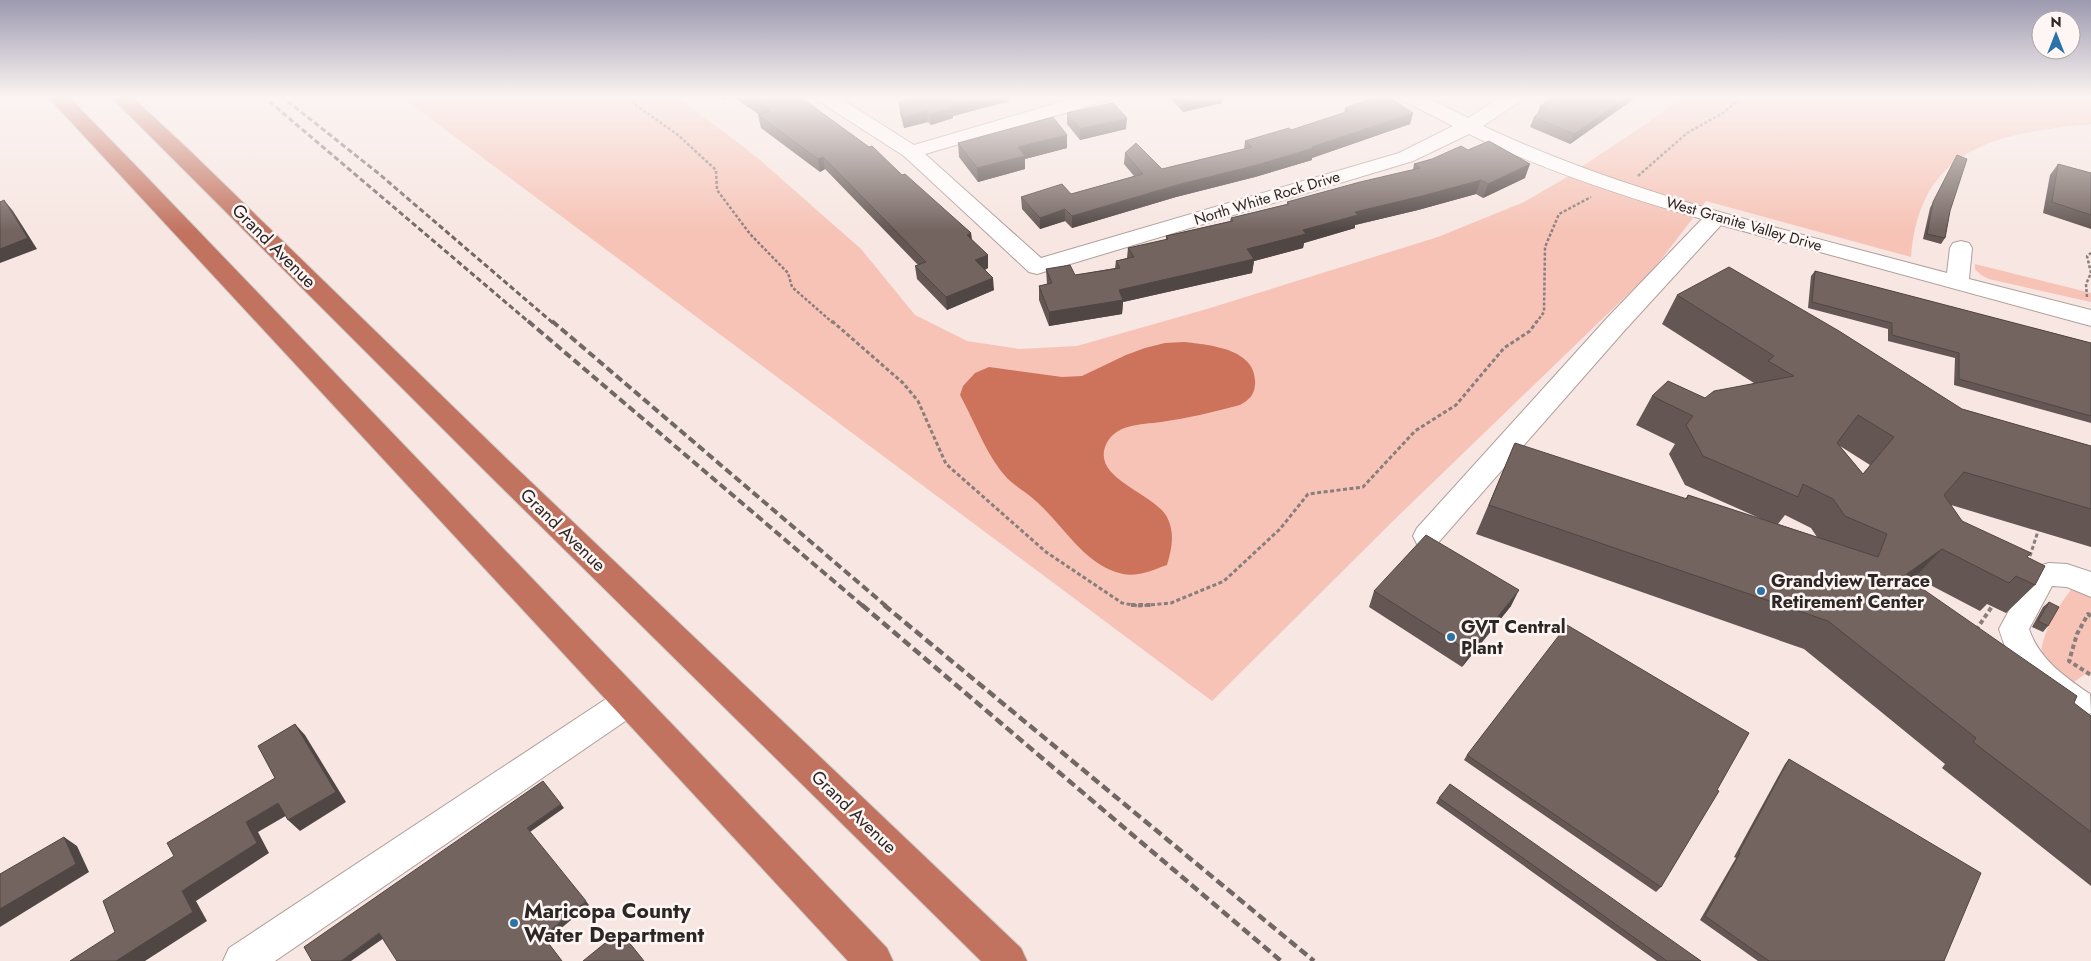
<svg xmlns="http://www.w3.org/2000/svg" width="2091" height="961" viewBox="0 0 2091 961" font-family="Jost,sans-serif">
  <rect width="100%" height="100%" fill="#f7e6e1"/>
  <g fill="#f6c3b6">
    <path d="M400,96H674L724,132L759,159L861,249L915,315L967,341L1019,349L1077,346L1207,309L1438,237L1524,202L1562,180L1687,96H2091V124C1998,133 1920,146 1911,257L1706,201L1653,270L1393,521L1212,701Z"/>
    <path d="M1975,264L2091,293V302L1989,279L1981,275L1975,269Z"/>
    <path d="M2071,590L2091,596V677L2085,674L2074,682L2059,673L2041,654C2043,632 2057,607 2071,590Z"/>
  </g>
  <path fill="#cd725b" d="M1184,342C1211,345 1258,349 1255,385C1254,395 1249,400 1240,405C1214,412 1188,418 1161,422C1141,425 1114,423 1105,447C1094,479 1154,493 1167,517C1175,533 1172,548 1167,565C1153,570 1138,577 1123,574C1085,566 1064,526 1037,502C1028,493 1016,487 1007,478C986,455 975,422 960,395L963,386L975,373L989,367L1062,377L1082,376L1126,355L1145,348L1165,343Z"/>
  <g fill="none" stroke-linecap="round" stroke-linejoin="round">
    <defs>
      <g id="minor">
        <path d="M814,96H837L914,145L1081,96H1112L1109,100L925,154L1041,258L1399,153L1453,126L1402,100L1399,96H1424L1468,118L1502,96H1525L1522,100L1483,126C1629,195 1791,231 1947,273L1950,248L1953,243L1961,241L1969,243L1972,248L1969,279L2091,310V326L1721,225L1625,330L1437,544L1427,547L1417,544L1413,536L1417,528L1607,318L1702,219C1622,196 1543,170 1469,134L1413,161L1037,274L1029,272L904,156L817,100Z"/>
        <path d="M2049,563L2067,564L2091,572V597L2067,587L2052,586L2029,629C2039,659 2065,677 2090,694L2091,713L2079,718C2040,704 2010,668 1999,629L2032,568Z"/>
        <path d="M629,687L640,691L645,701L640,711L275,961H223L229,948L618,691Z"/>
      </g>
      <g id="highway">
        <path d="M47,96H68L139,169L887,948L893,961H848Z"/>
        <path d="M110,96H131L187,148L509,461L1021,948L1027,961H981L489,475Z"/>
      </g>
    </defs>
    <use href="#minor" stroke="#af9f9b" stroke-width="2"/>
    <use href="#highway" stroke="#cccbca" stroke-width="2"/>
    <g stroke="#897e7b" stroke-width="2.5" stroke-dasharray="3 2" stroke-linecap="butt">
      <path d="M623,96L678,135L716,170L717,190L750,234L788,273L792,287L833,323"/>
      <path d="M1638,176L1687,133L1723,113L1744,96"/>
      <path d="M2087,297L2086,284L2091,273L2087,256L2091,253"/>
      <path d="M1536,323L1544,312L1545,247L1559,214L1591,197"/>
    </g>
    <g stroke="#897e7b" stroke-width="3" stroke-dasharray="4 2.5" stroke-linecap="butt">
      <path d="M832,321L903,383L918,401L946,464L1046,552L1122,603L1138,606"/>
      <path d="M2030,556L2038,531"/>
      <path d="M1138,606L1171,603L1224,581L1280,529L1308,494L1363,487L1415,431L1456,405L1504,348L1530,331L1537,321"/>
    </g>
    <g stroke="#897e7b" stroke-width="4" stroke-dasharray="4.5 3" stroke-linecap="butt">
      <path d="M1131,605H1152"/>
      <path d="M2091,616L2088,614L2077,634L2069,661L2091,675"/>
      <path d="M1976,630L1993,605"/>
    </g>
    <use href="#minor" fill="#fff" fill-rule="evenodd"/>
    <use href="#highway" fill="#c27360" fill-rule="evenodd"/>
    <g stroke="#716764" stroke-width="3" stroke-dasharray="5.5 3" stroke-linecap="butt">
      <path d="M263,96L530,323"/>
      <path d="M281,96L378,173L553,323"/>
    </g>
    <g stroke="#716764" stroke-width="4" stroke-dasharray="8 4" stroke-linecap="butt">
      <path d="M528,321L863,606"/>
      <path d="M552,321L886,606"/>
    </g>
    <g stroke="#716764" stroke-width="4.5" stroke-dasharray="9 4.5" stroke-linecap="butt">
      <path d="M862,605L1281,961"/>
      <path d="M884,605L1314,961"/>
    </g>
  </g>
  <g fill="#635653" fill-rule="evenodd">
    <path d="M718,96H799L902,175L971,233L972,240L988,268L985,270L994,290L947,310L917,279L915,266L918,265L825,169L820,172L761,128L758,115H760L733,97L724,100Z"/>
    <path d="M921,96H1009V101L953,116V118L931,125L928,122L904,128L900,113L899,102Z"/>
    <path d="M1168,96H1223L1222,103L1183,112Z"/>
    <path d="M1555,96H1638L1570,144L1530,127L1534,117L1537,115L1540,106Z"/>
    <path d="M1345,108L1413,113L1410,124L1312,158V160L1255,177L1176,197L1072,228L1065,221L1040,229L1022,209L1021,197L1071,194L1134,176L1124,164L1125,153L1162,169L1244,149L1245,141L1291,130L1344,113Z"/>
    <path d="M1067,113L1126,129L1080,140L1067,124Z"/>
    <path d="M1067,135V148L1025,159V169L978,182L959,157L958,143Z"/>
    <path d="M1468,150L1525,178L1483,198L1476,194L1418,210L1355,225V228L1304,243L1303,248L1254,261L1252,273L1123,302L1122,314L1049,326L1039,300V286L1047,284L1046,269L1075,275L1115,268L1116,261L1127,258L1128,248L1166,240V236L1230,221L1231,218L1287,204V202L1413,170L1414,164Z"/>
    <path d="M1957,155L1950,211L1945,238L1941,244L1923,239L1930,208L1954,161Z"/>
    <path d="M2058,164L2091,173V229L2043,213L2050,175Z"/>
    <path d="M1815,271L2091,343V423L1954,385L1955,358L1888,341V329L1808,308L1811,276Z"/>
    <path d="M1677,295L1962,409L2091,446V547L1951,505L1962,521L2027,557L2035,585L2006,613L1987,604L1980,611L1915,577L1911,581L2091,716V886L1942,768L1945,764L1804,649L1476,534L1514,445L1685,499L1688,495L1766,521L1685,485L1669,454L1675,444L1636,425L1652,396L1705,398L1754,383L1662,324ZM1840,446L1870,465L1863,474ZM1785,515L1811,528L1817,537L1778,524Z"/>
    <path d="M1374,591L1511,606L1462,667L1369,607Z"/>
    <path d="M2049,602L2048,626L2043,632L2032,627L2043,607Z"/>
    <path d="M1467,755L1717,790L1661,887L1656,892L1464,760Z"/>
    <path d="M1789,759L1944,961H1758L1700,920L1736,858L1734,857L1785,764Z"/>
    <path d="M1439,798L1701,961H1657L1436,803Z"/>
  </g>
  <g fill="#504643">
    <path d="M723,96H733V97L724,100Z"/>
    <path d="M988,96H1009V101L953,116V118L931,125L930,114L950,106Z"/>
    <path d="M1208,96H1223L1222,103L1183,112L1184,102Z"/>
    <path d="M1628,96H1638L1570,144L1574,134Z"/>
    <path d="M927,111L928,122L904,128L903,118Z"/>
    <path d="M1413,113L1410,124L1312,158V160L1255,177L1176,197L1072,228V216L1312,147Z"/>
    <path d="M1127,118L1126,129L1080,140V129Z"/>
    <path d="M1067,135V148L1025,159V169L978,182L977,168L1018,147Z"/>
    <path d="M823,157L825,169L820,172L818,159Z"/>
    <path d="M1530,164L1525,178L1483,198L1488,184Z"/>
    <path d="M1481,180L1476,194L1418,210L1355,225V228L1304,243L1303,248L1254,261L1252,273L1123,302L1122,314L1049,326V312L1247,249L1355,212Z"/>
    <path d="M4,200L13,211L37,249L0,263V249Z"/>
    <path d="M1065,209V221L1040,229V218Z"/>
    <path d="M971,233L972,246L967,235Z"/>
    <path d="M988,255V268L976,273L975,260Z"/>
    <path d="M993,278L994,290L947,310L946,297Z"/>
    <path d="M1942,549L1915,577L1878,604L1904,576Z"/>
    <path d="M1519,590L1511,606L1462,667L1470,652Z"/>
    <path d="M295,724L305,735L346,802L300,831L288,820Z"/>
    <path d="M278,803L289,814L258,832L269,853L196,901L207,921L145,961H116L182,891L246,822Z"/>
    <path d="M561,804L564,808L530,832L527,828Z"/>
    <path d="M64,837L77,846L89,872L0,927V909Z"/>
    <path d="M586,901L589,905L547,940L543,936Z"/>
    <path d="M379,933L384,938L351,961H341Z"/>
  </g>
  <g fill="#736460" stroke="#504643" fill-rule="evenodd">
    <path d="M748,96H799L869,147L872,146L902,175L905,174L971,233L967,235L988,255L975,260L993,278L946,297L915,266L926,262L823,157L818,159L758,115L770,111Z"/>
    <path d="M921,96H988L950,106L952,108L930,114L927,111L903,118L899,102Z"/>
    <path d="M1178,96H1208L1184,102Z"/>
    <path d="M1379,96H1387L1413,113L1312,147L1314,148L1257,165L1177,185L1072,216L1065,209L1040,218L1021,197L1062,184L1071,194L1143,174L1125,153L1136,143L1162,169L1252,147L1245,141L1289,128L1291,130L1349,111L1345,108Z"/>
    <path d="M1555,96H1628L1574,134L1534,117L1546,108L1540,106Z"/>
    <path d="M1113,103L1127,118L1080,129L1067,113Z"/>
    <path d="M1053,117L1067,135L1018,147L1025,156L977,168L958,143Z"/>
    <path d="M1489,141L1530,164L1488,184L1481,180L1422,196L1355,212L1358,215L1303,230L1306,234L1247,249L1254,259L1119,290L1123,300L1049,312L1039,286L1052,283L1046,269L1070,265L1075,275L1120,268L1116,261L1134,257L1128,248L1168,239L1166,236L1233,221L1231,218L1289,204L1287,202L1360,182L1420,168L1414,164L1432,159L1461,146L1468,150Z"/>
    <path d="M1957,155L1967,159L1950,211L1945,238L1927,234L1933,202Z"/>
    <path d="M2058,164L2091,173V215L2052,202Z"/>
    <path d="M4,200L28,238L0,249V201V202Z"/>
    <path d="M1729,267L1839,331L1962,409L2091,446V509L1964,472L1944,495L1962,521L2031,553L2027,557L2045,566L2035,585L2016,576L2009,583L1942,549L1904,576L2077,696L2074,703L2091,716V832L1973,742L1976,738L1828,621L1489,505L1514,445L1515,443L1687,499L1688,495L1878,557L1887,534L1845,516L1833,499L1803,484L1798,497L1703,456L1686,425L1693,416L1652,396L1668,381L1705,398L1714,391L1794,376L1768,361L1774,356L1677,295ZM1858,415L1894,437L1863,474L1837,443Z"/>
    <path d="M1815,271L2091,343V416L1959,379V353L1892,335V323L1812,302Z"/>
    <path d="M1426,535L1519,590L1470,652L1374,591Z"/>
    <path d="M2049,602L2059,607L2048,626L2038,621Z"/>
    <path d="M1567,625L1749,733L1717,790L1719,791L1661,887L1467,755Z"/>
    <path d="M295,724L336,792L288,820L278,803L246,822L257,843L182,891L193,912L116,961H70L115,932L103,901L174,856L167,843L275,778L258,746Z"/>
    <path d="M1789,759L1981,873L1944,961H1769L1705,916L1740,853L1739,852Z"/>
    <path d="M543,781L561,804L527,828L586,901L543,936L562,961H397L379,933L341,961H312L304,947Z"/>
    <path d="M1450,784L1701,961H1667L1439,798Z"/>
    <path d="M64,837L76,864L0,909V874Z"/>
    <path d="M620,931L644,961H583Z"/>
  </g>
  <linearGradient id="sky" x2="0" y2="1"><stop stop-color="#9d9ab0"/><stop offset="0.42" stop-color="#fbf4f2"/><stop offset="1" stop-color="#fbf4f2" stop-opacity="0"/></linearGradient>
  <rect width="2091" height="231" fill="url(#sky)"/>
  <g fill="#2d72a7" stroke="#fdf6f4" stroke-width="2">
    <circle cx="1761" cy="591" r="5"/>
    <circle cx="1451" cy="637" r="5"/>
    <circle cx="514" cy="923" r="5"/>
  </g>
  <g text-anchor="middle" stroke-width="5" stroke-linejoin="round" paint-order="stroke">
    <g font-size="15" fill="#2c2624" stroke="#fdf6f4">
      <text transform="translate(1267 198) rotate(-17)" y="5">North White Rock Drive</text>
      <text transform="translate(1744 224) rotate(16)" y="5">West Granite Valley Drive</text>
    </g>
    <g font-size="18" fill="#2c2624" stroke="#fdf6f4">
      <text transform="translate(274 246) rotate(45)" y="6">Grand Avenue</text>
      <text transform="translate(563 530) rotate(44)" y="6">Grand Avenue</text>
      <text transform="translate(854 812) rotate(44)" y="6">Grand Avenue</text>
    </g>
    <g font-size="18" font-weight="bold" fill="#2c2624" stroke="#fdf6f4" text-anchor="start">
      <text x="1771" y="587">Grandview Terrace<tspan x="1771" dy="21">Retirement Center</tspan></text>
      <text x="1461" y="633">GVT Central<tspan x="1461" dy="21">Plant</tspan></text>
    </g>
    <g font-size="21" font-weight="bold" fill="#2c2624" stroke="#fdf6f4" text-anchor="start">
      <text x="524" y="918">Maricopa County<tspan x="524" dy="24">Water Department</tspan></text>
    </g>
  </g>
  <g transform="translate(2056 35)"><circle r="24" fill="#fdf6f4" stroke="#a9a3a1"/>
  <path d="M0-4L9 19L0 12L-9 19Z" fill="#2d72a7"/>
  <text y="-8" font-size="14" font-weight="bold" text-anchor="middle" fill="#2c2624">N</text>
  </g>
</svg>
